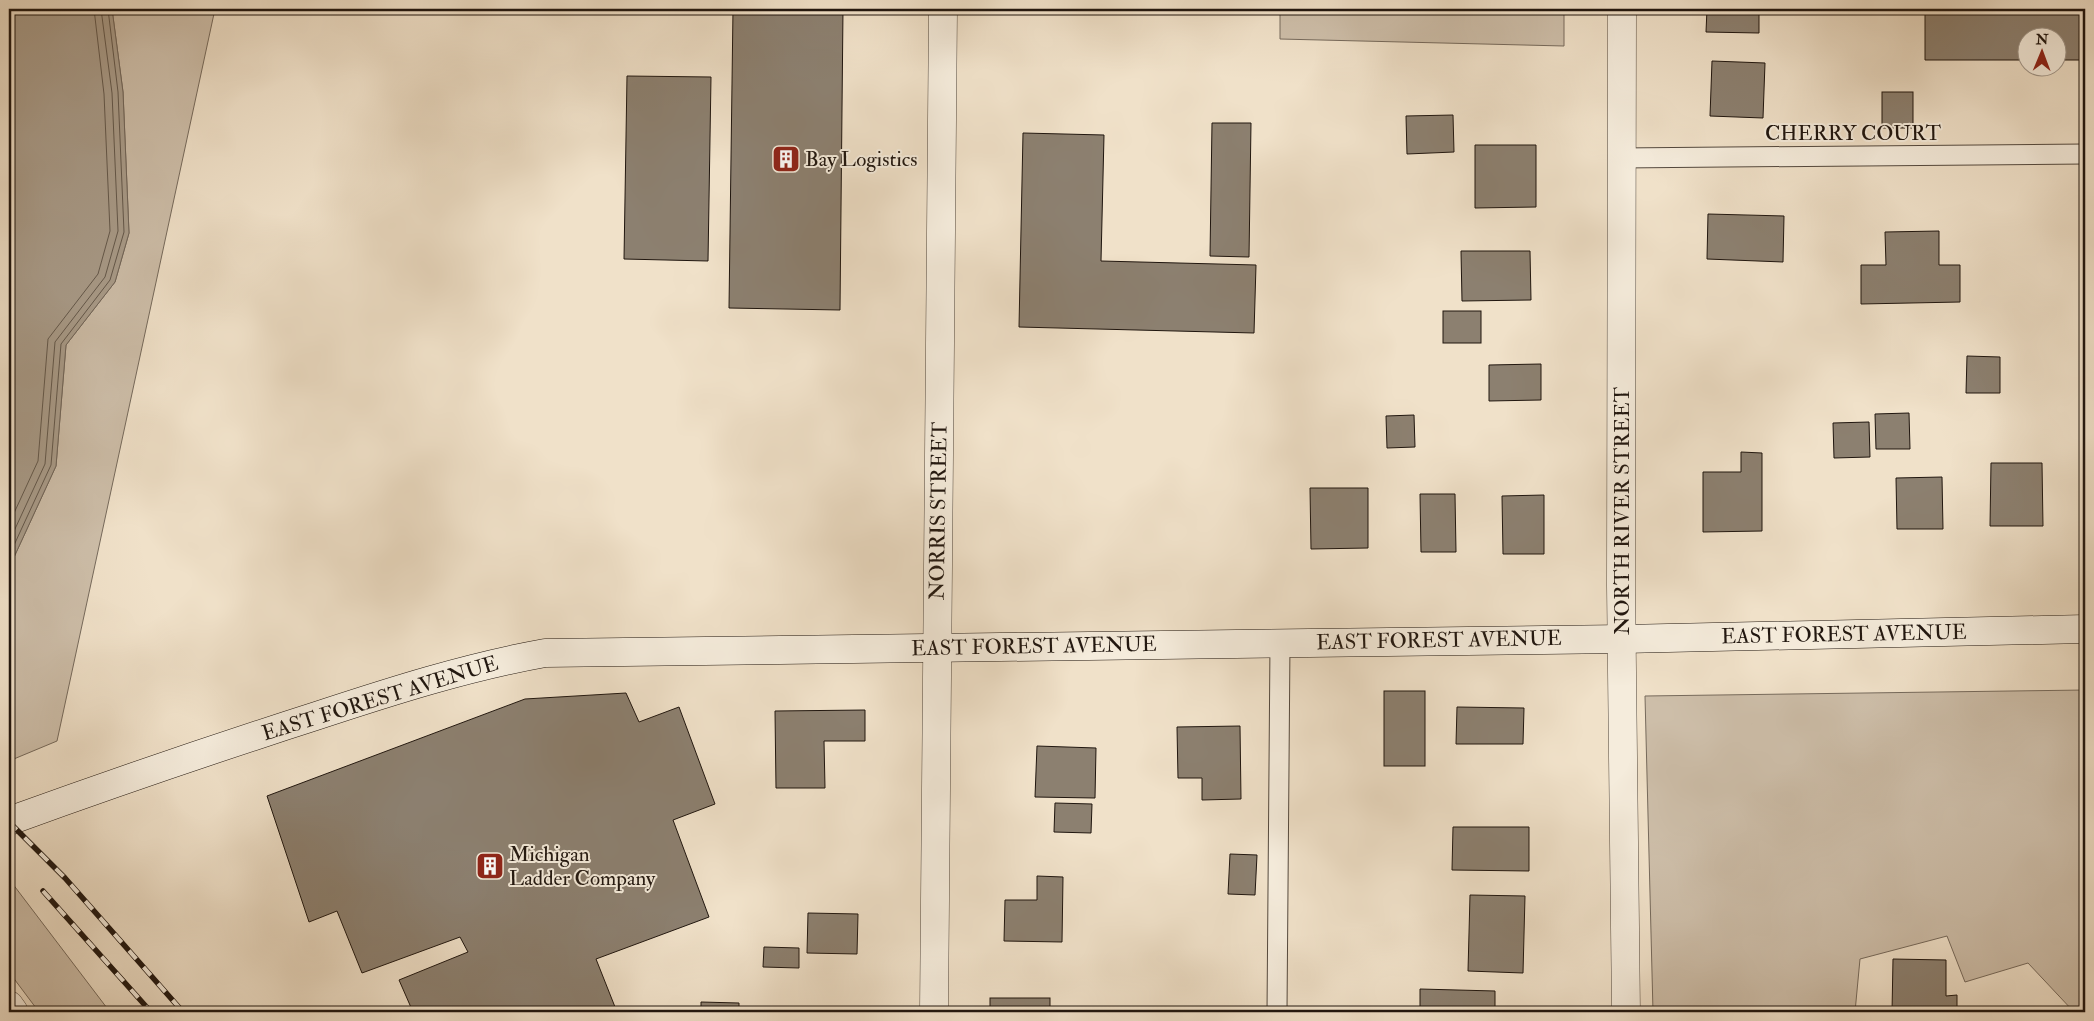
<svg xmlns="http://www.w3.org/2000/svg" width="2094" height="1021" viewBox="0 0 2094 1021" font-family="'IM FELL Double Pica',serif">
  <rect width="100%" height="100%" fill="#f0e1c9"/>
  <filter id="stains"><feTurbulence type="fractalNoise" baseFrequency=".004" numOctaves="4"/><feColorMatrix values="0 0 0 0 .2 0 0 0 0 .09 0 0 0 0 .02 0 0 0 .5 -.17"/></filter>
  <radialGradient id="worn" r=".72"><stop offset=".6" stop-color="#630" stop-opacity="0"/><stop offset="1" stop-color="#630" stop-opacity=".3"/></radialGradient>
  <g fill="#cdbea9" stroke="#766a5c">
    <path d="M112,9H215L57,741L9,761V568L56,466L66,345L115,282L129,233L123,92Z"/>
    <path d="M1280,9H1564V46L1280,39Z"/>
    <path d="M2085,690V1012H2074L2028,963L1965,982L1947,936L1860,959L1855,1012H1653L1645,696Z"/>
    <path d="M9,879L110,1012H39L9,972Z"/>
  </g>
  <path fill="#a99c8a" stroke="#726659" d="M9,9H112L123,92L129,233L115,282L66,345L56,466L9,568Z"/>
  <g fill="none" stroke-linecap="round" stroke-linejoin="round">
    <g stroke="#64594c" stroke-width="1">
      <path d="M9,524L38,461L48,339L98,274L110,231L104,94L94,9"/>
      <path d="M9,542L45,464L55,342L105,277L118,231L112,93L101,9"/>
      <path d="M9,556L51,465L61,344L110,280L124,232L118,92L108,9"/>
    </g>
  </g>
  <g fill="#8c8070" stroke="#20160f">
    <path d="M733,9H843L840,310L729,308Z"/>
    <path d="M1707,9H1759V33L1706,32Z"/>
    <path d="M1925,11H2085V60H2056V38H2026V60H1925Z"/>
    <path d="M1712,61L1765,63L1763,118L1710,116Z"/>
    <path d="M627,76L711,77L708,261L624,259Z"/>
    <rect x="1882" y="92" width="31" height="36"/>
    <path d="M1453,115L1454,152L1407,154L1406,116Z"/>
    <path d="M1212,123H1251L1249,257L1210,256Z"/>
    <path d="M1023,133L1104,135L1101,261L1256,265L1254,333L1019,327Z"/>
    <path d="M1475,145H1536V207L1475,208Z"/>
    <path d="M1708,214L1784,216L1783,262L1707,259Z"/>
    <path d="M1939,231V265H1960V302L1861,304V265H1886L1885,232Z"/>
    <path d="M1461,251H1530L1531,300L1462,301Z"/>
    <rect x="1443" y="311" width="38" height="32"/>
    <path d="M1967,356L2000,357V393H1966Z"/>
    <path d="M1541,364V400L1489,401V365Z"/>
    <path d="M1909,413L1910,449H1876L1875,414Z"/>
    <path d="M1414,415L1415,447L1387,448L1386,416Z"/>
    <path d="M1869,422L1870,457L1834,458L1833,423Z"/>
    <path d="M1741,452L1762,453V531L1703,532V472H1741Z"/>
    <path d="M1991,463H2042L2043,526H1990Z"/>
    <path d="M1942,477L1943,529H1897L1896,478Z"/>
    <path d="M1310,488H1368V548L1311,549Z"/>
    <path d="M1420,494H1455L1456,552H1421Z"/>
    <path d="M1544,495V554H1503L1502,496Z"/>
    <rect x="1384" y="691" width="41" height="75"/>
    <path d="M626,693L639,722L679,707L715,804L673,820L709,917L596,959L617,1012H413L399,980L468,952L460,937L362,973L337,911L309,922L267,796L525,699Z"/>
    <path d="M1457,707L1524,708L1523,744H1456Z"/>
    <path d="M865,710V741H824L825,788H776L775,711Z"/>
    <path d="M1240,726L1241,799L1202,800V778H1178L1177,727Z"/>
    <path d="M1037,746L1096,748L1095,798L1035,797Z"/>
    <path d="M1055,803L1092,804L1091,833L1054,832Z"/>
    <path d="M1453,827H1529V871L1452,870Z"/>
    <path d="M1230,854L1257,855L1255,895L1228,894Z"/>
    <path d="M1037,876L1063,877L1062,942L1004,941L1005,900H1037Z"/>
    <path d="M1470,895L1525,896L1523,973L1468,971Z"/>
    <path d="M808,913L858,914L857,954L807,953Z"/>
    <path d="M764,947L799,948V968L763,967Z"/>
    <path d="M1893,959L1946,960V996L1957,995V1012H1892Z"/>
    <path d="M1420,989L1495,991V1012H1420Z"/>
    <rect x="990" y="998" width="60" height="14"/>
    <path d="M701,1002L739,1003V1012H701Z"/>
  </g>
  <g fill="none" stroke-linecap="round" stroke-linejoin="round">
    <defs>
      <g id="service">
        <path d="M1620,158L2085,154"/>
        <path d="M1277,1012L1280,643"/>
      </g>
      <g id="minor">
        <path d="M9,1005L14,1012"/>
        <path d="M934,1012L943,9"/>
      </g>
      <path id="tertiary" d="M1622,9L1621,586L1626,1012"/>
      <path id="secondary" d="M9,821C111,784 213,749 316,716C392,691 467,667 545,653L1623,639L2085,629"/>
    </defs>
    <use href="#service" stroke="#54493e" stroke-width="21"/>
    <use href="#minor" stroke="#54493e" stroke-width="29"/>
    <use href="#tertiary" stroke="#54493e" stroke-width="29"/>
    <use href="#secondary" stroke="#20160f" stroke-width="29"/>
    <use href="#service" stroke="#f5ecdc" stroke-width="19"/>
    <use href="#minor" stroke="#f5ecdc" stroke-width="28"/>
    <use href="#tertiary" stroke="#f5ecdc" stroke-width="28"/>
    <use href="#secondary" stroke="#f5ecdc" stroke-width="28"/>
    <defs>
      <g id="rail">
        <path d="M9,822L65,878L183,1012"/>
        <path d="M43,891L151,1012"/>
      </g>
    </defs>
    <use href="#rail" stroke="#20160f" stroke-width="5.5"/>
    <use href="#rail" stroke="#f5ecdc" stroke-width="4" stroke-dasharray="11" stroke-linecap="butt"/>
  </g>
  <defs>
    <symbol id="building-square" viewBox="-11 -11 22 22"><rect x="-9" y="-9" width="18" height="18" rx="4" fill="#8f2418" stroke="#f5ecdc"/><path d="M-4-6H4V6H1V3H-1V6H-4ZM-2.5-4.3h1.7v1.8h-1.7ZM.8-4.3h1.7v1.8H.8ZM-2.5-1h1.7V.8h-1.7ZM.8-1h1.7V.8H.8Z" fill="#fff"/></symbol>
  </defs>
  <g fill-rule="evenodd">
    <use href="#building-square" x="770" y="143" width="32" height="32"/>
    <use href="#building-square" x="474" y="850" width="32" height="32"/>
  </g>
  <g text-anchor="middle" stroke-width="4" stroke-linejoin="round" paint-order="stroke">
    <g font-size="21" fill="#20160f" stroke="#f5ecdc">
      <text x="1853" y="140">CHERRY COURT</text>
      <text transform="translate(938 511) rotate(-89)" y="7">NORRIS STREET</text>
      <text transform="translate(1622 511) rotate(-90)" y="7">NORTH RIVER STREET</text>
      <text transform="translate(1844 634) rotate(-1)" y="7">EAST FOREST AVENUE</text>
      <text transform="translate(1439 640) rotate(-1)" y="7">EAST FOREST AVENUE</text>
      <text transform="translate(1034 646) rotate(-1)" y="7">EAST FOREST AVENUE</text>
      <text transform="translate(380 698) rotate(-17)" y="7">EAST FOREST AVENUE</text>
    </g>
    <g font-size="21" fill="#20160f" stroke="#f5ecdc" text-anchor="start">
      <text x="805" y="166">Bay Logistics</text>
      <text x="509" y="861">Michigan<tspan x="509" dy="24">Ladder Company</tspan></text>
    </g>
  </g>
  <rect width="2094" height="1021" fill="none" stroke="#f0e1c9" stroke-width="30"/>
  <rect x="10" y="10" width="2074" height="1001" fill="none" stroke="#20160f" stroke-width="2.5"/>
  <rect x="15" y="15" width="2064" height="991" fill="none" stroke="#20160f"/>
  <g transform="translate(2042 52) rotate(1)"><circle r="24" fill="#f5ecdc" stroke="#a0968a"/>
  <path d="M0-4L9 19L0 12L-9 19Z" fill="#8f2418"/>
  <text y="-8" font-size="14" font-weight="bold" text-anchor="middle" fill="#20160f">N</text>
  </g>
  <rect width="100%" height="100%" filter="url(#stains)"/>
  <rect width="100%" height="100%" fill="url(#worn)"/>
</svg>
